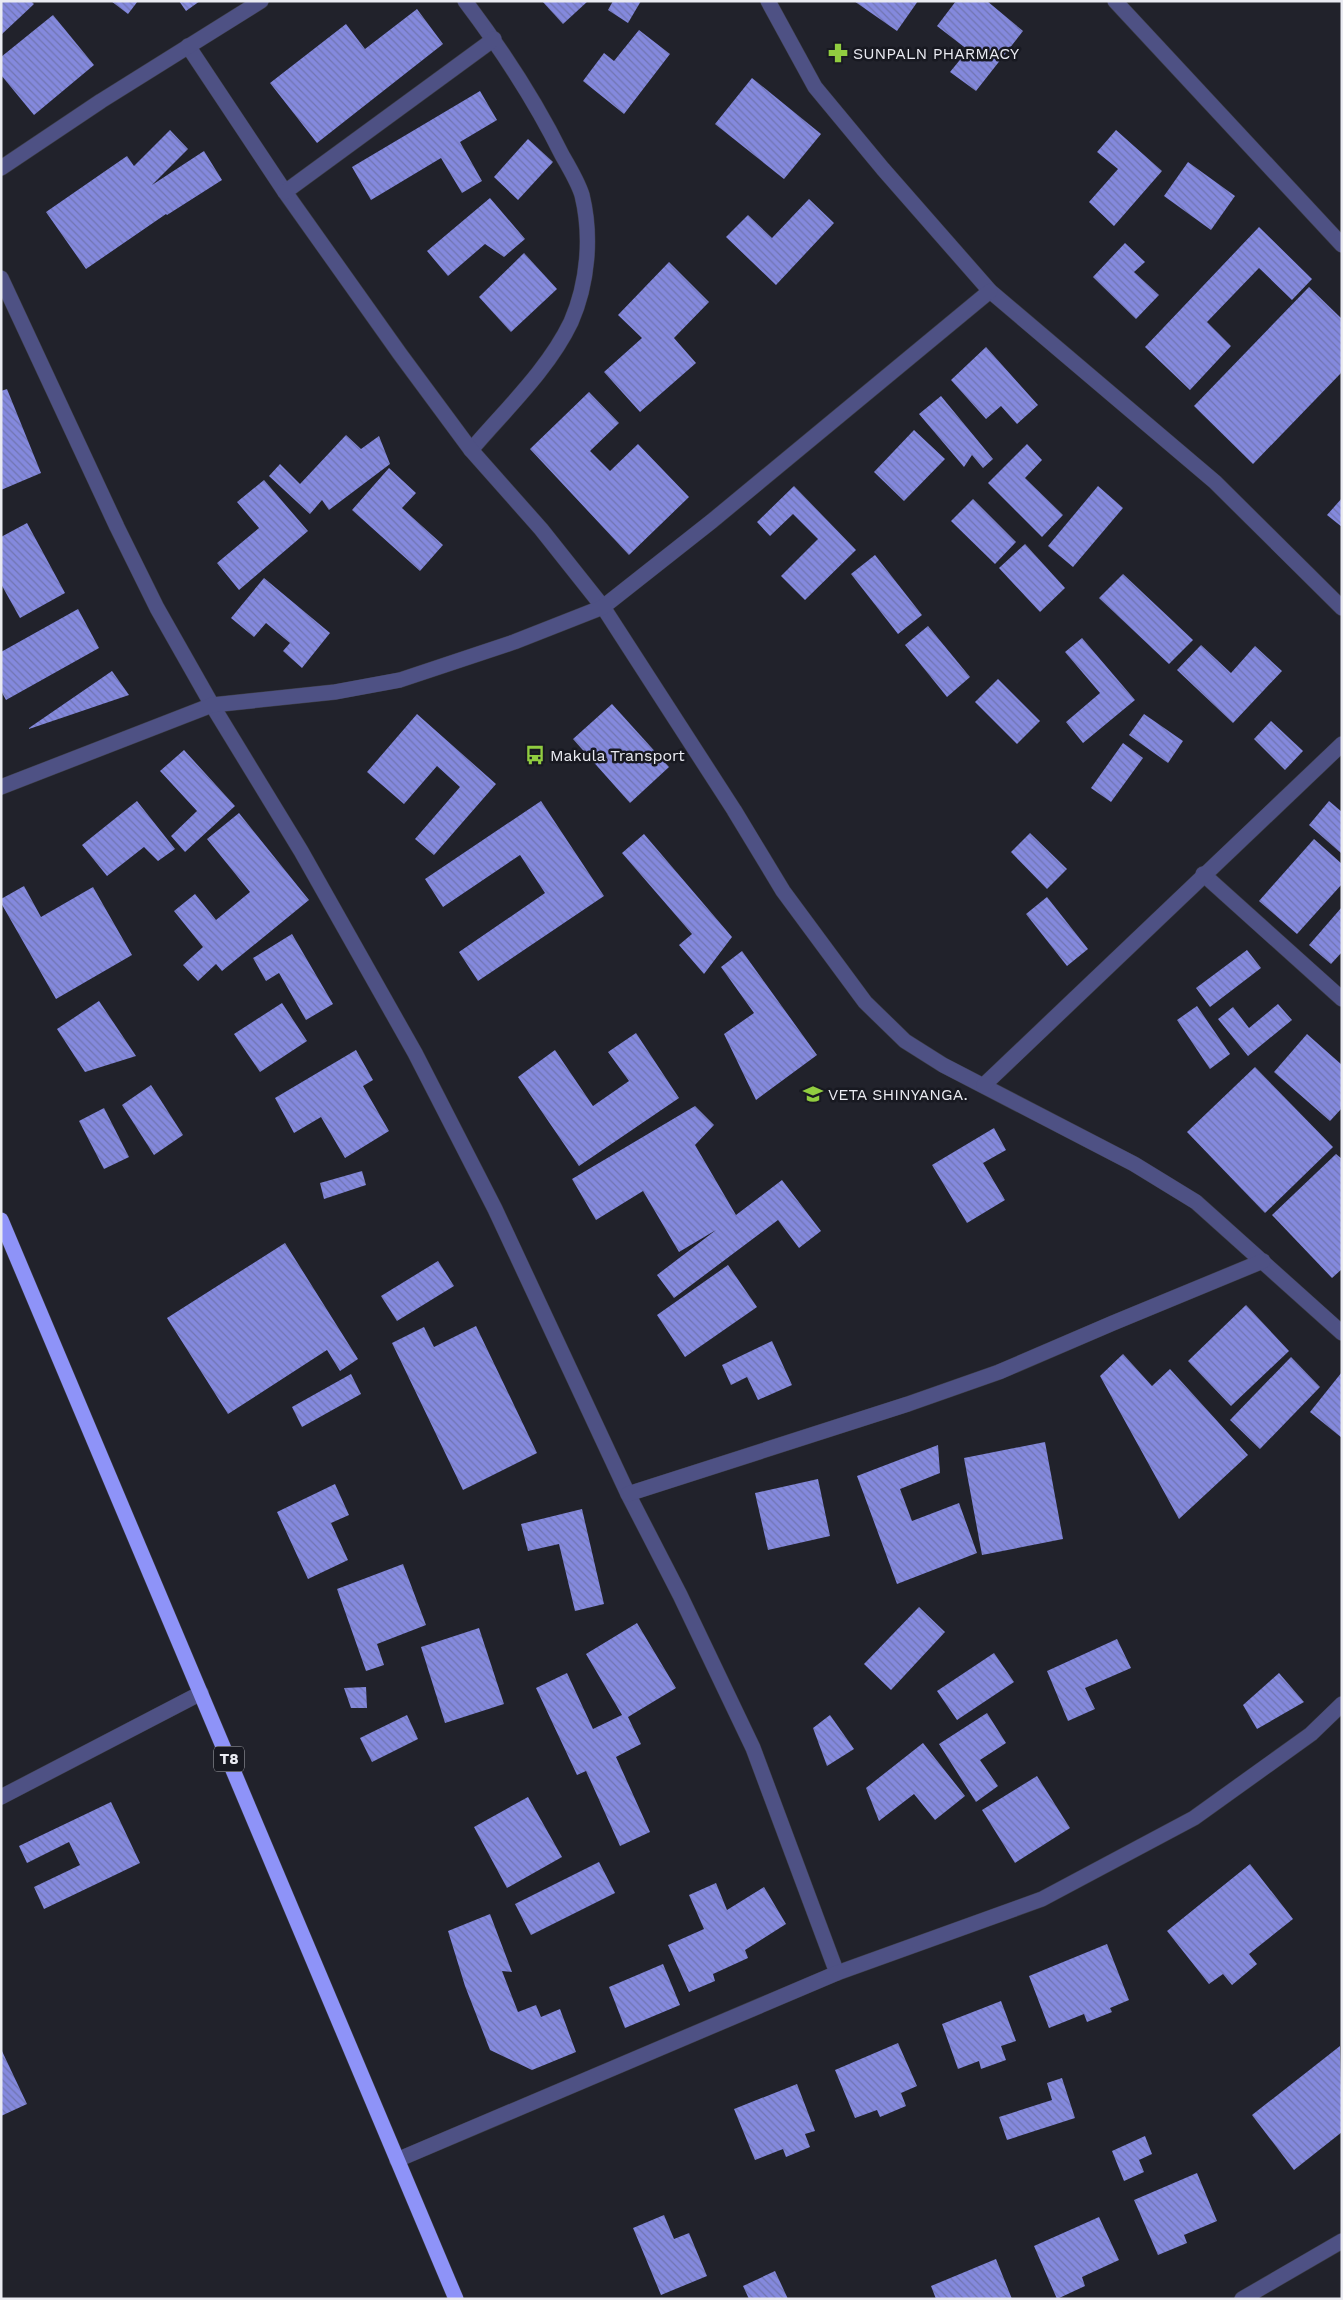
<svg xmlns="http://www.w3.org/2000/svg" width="1343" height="2300" viewBox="0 0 1343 2300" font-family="'Work Sans',sans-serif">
  <defs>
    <pattern id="building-back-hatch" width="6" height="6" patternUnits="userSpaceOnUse" patternTransform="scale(1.25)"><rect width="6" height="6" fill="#8489dd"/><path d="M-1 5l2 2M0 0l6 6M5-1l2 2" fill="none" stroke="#7175b1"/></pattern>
  </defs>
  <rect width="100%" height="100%" fill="#21222b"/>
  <g fill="url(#building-back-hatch)">
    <path d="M1,1H31L34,4L1,35Z"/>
    <path d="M111,1H138L128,14Z"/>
    <path d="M179,1H200L186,11Z"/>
    <path d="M542,1H588L563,24Z"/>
    <path d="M613,1H641L628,23L608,10Z"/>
    <path d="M854,1H918L897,31Z"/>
    <path d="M956,1H987L1023,31L976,91L950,72L968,50L937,26Z"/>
    <path d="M417,9L443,44L317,143L270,83L346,24L365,49Z"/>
    <path d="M53,15L94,65L34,115L1,75V57Z"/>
    <path d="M639,30L670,54L624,114L583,81L604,53L614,61Z"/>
    <path d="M752,78L821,134L784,179L715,124Z"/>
    <path d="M480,91L497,120L460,142L482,181L462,193L441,158L371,200L352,167Z"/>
    <path d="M170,130L188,149L152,185L204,151L222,180L167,215L166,214L86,269L46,212L127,156L134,166Z"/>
    <path d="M1116,130L1162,171L1114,226L1089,202L1118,169L1097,152Z"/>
    <path d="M528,139L553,162L518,200L494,177Z"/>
    <path d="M1188,162L1235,196L1211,230L1164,196Z"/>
    <path d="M490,198L525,239L504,257L485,244L448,276L427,251Z"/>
    <path d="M809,199L834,223L776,285L726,237L748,215L772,238Z"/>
    <path d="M1259,227L1312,279L1292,300L1259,268L1207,322L1231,346L1190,390L1145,347Z"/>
    <path d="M1125,243L1145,262L1134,272L1159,295L1136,319L1093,277Z"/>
    <path d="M524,253L557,289L511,332L479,297Z"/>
    <path d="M669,262L709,302L674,338L696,363L640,412L604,372L642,338L618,315Z"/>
    <path d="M1309,287L1342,319V372L1253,464L1194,406Z"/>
    <path d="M986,347L1038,405L1017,424L1001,406L986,419L951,380Z"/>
    <path d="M7,389L41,473L1,490V391Z"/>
    <path d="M589,392L619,423L590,451L610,471L638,444L689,497L629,555L530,449Z"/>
    <path d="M941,396L993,459L983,468L972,455L964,467L919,414Z"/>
    <path d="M914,430L945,459L904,501L874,472Z"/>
    <path d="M346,435L361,449L379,436L390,464L329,510L322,500L310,514L269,476L280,464L300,484Z"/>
    <path d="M1027,444L1042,460L1025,478L1063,515L1042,537L988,483Z"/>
    <path d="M389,468L416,493L402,508L443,545L420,571L352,510Z"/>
    <path d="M264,480L308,531L239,590L217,563L259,528L237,502Z"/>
    <path d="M794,486L856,550L805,600L781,576L818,539L793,514L770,536L757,522Z"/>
    <path d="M1098,486L1123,508L1073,567L1048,546Z"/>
    <path d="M1342,498V527L1327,515Z"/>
    <path d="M973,499L1016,542L995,564L951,521Z"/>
    <path d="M27,523L65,593L20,618L1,584V537Z"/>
    <path d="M1025,544L1065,588L1040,612L999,568Z"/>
    <path d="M875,555L922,615L898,634L851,574Z"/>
    <path d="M1123,574L1193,640L1169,664L1099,598Z"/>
    <path d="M264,578L330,633L302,668L283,651L290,643L266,623L254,637L231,618Z"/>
    <path d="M78,609L99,648L6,700L1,691V652Z"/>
    <path d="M928,626L970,677L947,697L905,645Z"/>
    <path d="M1082,638L1135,700L1083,743L1066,722L1100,693L1065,652Z"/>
    <path d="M1201,645L1231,673L1255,646L1282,671L1233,723L1177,670Z"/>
    <path d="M112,671L129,695L29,729V728Z"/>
    <path d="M998,679L1040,721L1017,744L975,702Z"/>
    <path d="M612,704L669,767L630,803L573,739Z"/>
    <path d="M417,714L496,784L434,855L415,839L460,787L437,766L404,804L367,772Z"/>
    <path d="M1144,714L1183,741L1168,763L1129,735Z"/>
    <path d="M1271,721L1303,751L1285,770L1254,739Z"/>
    <path d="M1123,743L1143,758L1111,802L1091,788Z"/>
    <path d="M184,750L235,806L185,852L171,836L197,811L160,771Z"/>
    <path d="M137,801L175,849L158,861L144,847L107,876L82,845Z"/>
    <path d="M541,801L604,896L478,981L459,952L545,893L520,855L443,907L425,879Z"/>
    <path d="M1329,801L1342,812V854L1309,825Z"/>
    <path d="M239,813L309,900L222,971L216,964L198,981L183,965L203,947L174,911L195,894L216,920L250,892L207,839Z"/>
    <path d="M1030,833L1067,869L1047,889L1011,852Z"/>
    <path d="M644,834L732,937L704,974L679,945L692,934L622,853Z"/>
    <path d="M1314,839L1342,864V884L1297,934L1259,901Z"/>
    <path d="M24,886L41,917L93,887L132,955L56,999L1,903V899Z"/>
    <path d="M1047,897L1088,949L1067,966L1026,914Z"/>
    <path d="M1342,907V952L1331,964L1309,945Z"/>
    <path d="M292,934L333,1004L306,1020L279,973L266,981L253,958Z"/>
    <path d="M1247,950L1261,968L1210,1007L1196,988Z"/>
    <path d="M742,951L817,1055L756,1100L724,1034L754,1013L721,967Z"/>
    <path d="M99,1001L136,1056L85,1072L57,1029Z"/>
    <path d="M282,1003L307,1041L260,1072L234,1034Z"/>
    <path d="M1278,1004L1292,1020L1248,1056L1218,1019L1233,1007L1249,1028Z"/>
    <path d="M1197,1006L1230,1054L1210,1069L1177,1020Z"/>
    <path d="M636,1033L679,1098L579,1166L518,1077L555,1050L593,1106L629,1081L608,1052Z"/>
    <path d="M1307,1034L1342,1065V1108L1330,1121L1274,1072Z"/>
    <path d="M356,1050L373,1080L363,1086L389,1131L345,1158L321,1117L294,1133L275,1098Z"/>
    <path d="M1255,1067L1333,1147L1265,1213L1187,1132Z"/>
    <path d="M151,1085L183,1135L154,1155L122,1105Z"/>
    <path d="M695,1106L714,1125L695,1145L736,1215L782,1180L821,1231L799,1248L778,1220L674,1298L657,1275L716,1230L679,1252L643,1191L596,1220L572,1179Z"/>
    <path d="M104,1108L129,1157L104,1169L79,1121Z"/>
    <path d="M994,1128L1006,1150L983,1163L1005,1200L967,1223L932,1165Z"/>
    <path d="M1336,1154L1342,1159V1269L1332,1278L1272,1215Z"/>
    <path d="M362,1171L366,1185L324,1199L320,1183Z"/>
    <path d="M285,1243L358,1359L340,1371L327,1350L228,1414L167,1318Z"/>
    <path d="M438,1261L454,1286L397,1321L381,1296Z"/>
    <path d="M728,1265L757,1307L685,1357L657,1315Z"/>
    <path d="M1246,1305L1289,1351L1231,1406L1188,1361Z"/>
    <path d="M476,1326L537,1453L463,1490L392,1343L424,1327L434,1347Z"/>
    <path d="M772,1341L792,1385L758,1400L747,1377L731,1385L722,1365Z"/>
    <path d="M1123,1354L1152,1386L1170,1369L1248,1455L1179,1519L1100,1376Z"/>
    <path d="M1291,1357L1320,1387L1260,1449L1230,1420Z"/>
    <path d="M1342,1372V1438L1310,1412Z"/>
    <path d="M351,1374L361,1394L302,1427L292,1407Z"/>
    <path d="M1045,1442L1063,1539L982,1555L964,1458Z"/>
    <path d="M938,1445L940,1473L900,1489L912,1521L959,1503L977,1553L897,1584L857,1476Z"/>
    <path d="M818,1479L830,1536L768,1550L755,1493Z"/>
    <path d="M335,1484L349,1515L331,1523L348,1560L308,1579L277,1512Z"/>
    <path d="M582,1509L604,1604L575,1611L559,1544L528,1551L521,1524Z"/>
    <path d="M403,1564L426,1625L377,1644L384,1665L366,1671L337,1589Z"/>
    <path d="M919,1607L945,1632L891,1690L864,1664Z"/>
    <path d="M637,1623L676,1688L628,1717L641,1744L616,1757L650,1832L620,1846L586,1771L577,1775L536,1688L567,1673L593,1729L622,1715L586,1654Z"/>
    <path d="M479,1628L504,1704L445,1723L421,1647Z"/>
    <path d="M1117,1639L1131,1668L1085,1688L1095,1709L1068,1721L1047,1671Z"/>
    <path d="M994,1653L1014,1682L957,1720L937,1691Z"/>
    <path d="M1279,1673L1304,1702L1257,1729L1243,1705Z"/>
    <path d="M366,1687L367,1708H351L344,1688Z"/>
    <path d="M987,1713L1006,1743L980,1760L998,1786L976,1802L939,1744Z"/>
    <path d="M407,1715L418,1739L372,1762L360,1738Z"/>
    <path d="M830,1715L854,1749L827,1766L813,1728Z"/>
    <path d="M923,1743L965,1796L935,1820L914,1794L879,1821L866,1788Z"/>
    <path d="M1037,1776L1070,1828L1015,1863L982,1810Z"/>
    <path d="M528,1797L562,1857L507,1888L474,1827Z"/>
    <path d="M111,1802L140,1863L44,1909L34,1887L80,1865L69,1842L27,1863L19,1846Z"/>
    <path d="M599,1862L615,1893L531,1935L515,1904Z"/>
    <path d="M1250,1864L1293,1919L1249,1954L1257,1964L1232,1985L1223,1974L1209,1984L1167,1931Z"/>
    <path d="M716,1883L727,1910L764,1887L786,1924L745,1950L748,1958L713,1974L715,1981L689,1992L668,1945L704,1929L689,1895Z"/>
    <path d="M490,1914L512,1972L502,1971L518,2012L536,2005L541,2017L560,2009L576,2052L532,2070L490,2050L465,1986L448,1931Z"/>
    <path d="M1107,1944L1129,2000L1110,2008L1112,2012L1087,2022L1084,2014L1049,2028L1029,1976Z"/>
    <path d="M663,1964L680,2005L625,2028L609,1987Z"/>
    <path d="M1001,2001L1016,2041L1001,2046L1006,2060L981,2069L979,2061L958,2069L942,2024Z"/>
    <path d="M898,2043L917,2086L901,2093L906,2106L880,2117L877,2110L855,2118L835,2070Z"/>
    <path d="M1340,2046L1342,2132L1294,2170L1252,2115Z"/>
    <path d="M1,2049L27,2104L1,2116Z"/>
    <path d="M1062,2078L1075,2118L1007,2140L999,2117L1052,2100L1047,2083Z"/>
    <path d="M797,2084L815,2131L805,2134L810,2147L786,2157L783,2149L755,2160L734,2109Z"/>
    <path d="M1145,2136L1152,2154L1139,2160L1144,2172L1124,2181L1112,2151Z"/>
    <path d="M1197,2173L1217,2221L1184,2235L1187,2243L1158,2255L1134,2200Z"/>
    <path d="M664,2215L674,2239L689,2233L707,2276L661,2295L633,2228Z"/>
    <path d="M1099,2217L1119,2260L1082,2277L1085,2286L1057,2299L1034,2246Z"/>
    <path d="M996,2259L1012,2299H936L931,2286Z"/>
    <path d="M775,2271L788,2299H749L743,2286Z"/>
  </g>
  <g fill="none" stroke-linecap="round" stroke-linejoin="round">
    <defs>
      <g id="minor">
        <path d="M465,1C502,50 535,100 562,155C569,167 578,182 582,195C592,236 588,283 571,322C548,370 505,410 471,450"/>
        <path d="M768,1L815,87L883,169L990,291L1215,482L1342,608"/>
        <path d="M1115,1L1342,245"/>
        <path d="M188,46L285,192L400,354L471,450L541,529L603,607L734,810L783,891L865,1002L905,1041L943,1065L1134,1164L1196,1202L1342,1333"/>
        <path d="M1,168L101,101L261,1"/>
        <path d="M285,192L494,39"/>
        <path d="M1,278L117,527L157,608L212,705L301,851L415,1053L495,1209L628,1494L680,1595L753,1748L837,1973"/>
        <path d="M1,787L212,705L335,692L400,680L514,642L603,607L712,521L990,291"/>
        <path d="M1203,874L1342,999"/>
        <path d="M984,1085L1342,744"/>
        <path d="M628,1494L908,1404L999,1372L1113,1323L1263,1261"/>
        <path d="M1,1797L201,1693"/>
        <path d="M397,2160L837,1973L1042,1899L1194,1818L1311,1734L1342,1704"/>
        <path d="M1242,2299L1342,2241"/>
      </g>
      <path id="highway" d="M1,1220L456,2299"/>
    </defs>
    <use href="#minor" stroke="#3d3e47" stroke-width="16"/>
    <use href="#highway" stroke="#3d3e47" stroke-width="16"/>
    <use href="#minor" stroke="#4e5184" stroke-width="15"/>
    <use href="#highway" stroke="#8e93f8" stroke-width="15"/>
  </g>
  <defs>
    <symbol id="pharmacy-bare" viewBox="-9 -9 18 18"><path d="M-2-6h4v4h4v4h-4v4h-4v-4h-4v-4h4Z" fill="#91cd40" stroke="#181921" stroke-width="2.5" paint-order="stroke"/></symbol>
    <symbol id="bus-bare" viewBox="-9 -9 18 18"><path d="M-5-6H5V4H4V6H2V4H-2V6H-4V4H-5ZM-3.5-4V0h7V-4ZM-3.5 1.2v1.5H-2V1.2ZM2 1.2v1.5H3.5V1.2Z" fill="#91cd40" stroke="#181921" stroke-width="2.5" paint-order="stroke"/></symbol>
    <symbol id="university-bare" viewBox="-9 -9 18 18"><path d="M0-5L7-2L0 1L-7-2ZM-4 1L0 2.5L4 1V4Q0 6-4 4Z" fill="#91cd40" stroke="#181921" stroke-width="2.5" paint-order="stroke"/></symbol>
  </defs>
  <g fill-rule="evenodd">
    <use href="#pharmacy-bare" x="824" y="39" width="28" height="28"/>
    <use href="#bus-bare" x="521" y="741" width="28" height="28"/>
    <use href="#university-bare" x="799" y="1080" width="28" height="28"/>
  </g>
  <g text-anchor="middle" stroke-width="5" stroke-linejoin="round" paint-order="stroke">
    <rect fill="#181921" stroke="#abacb3" stroke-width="1" x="214" y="1746.5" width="30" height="25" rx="4"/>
    <g font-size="15" font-weight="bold" fill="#eaebf2">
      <text x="229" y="1764">T8</text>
    </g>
    <g font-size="16" fill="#eaebf2" stroke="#181921" text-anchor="start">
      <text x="853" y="59">SUNPALN PHARMACY</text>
      <text x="550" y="761">Makula Transport</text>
      <text x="828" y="1100">VETA SHINYANGA.</text>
    </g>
  </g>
  <rect width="1343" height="2300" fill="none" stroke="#eaebf2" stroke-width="5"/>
</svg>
